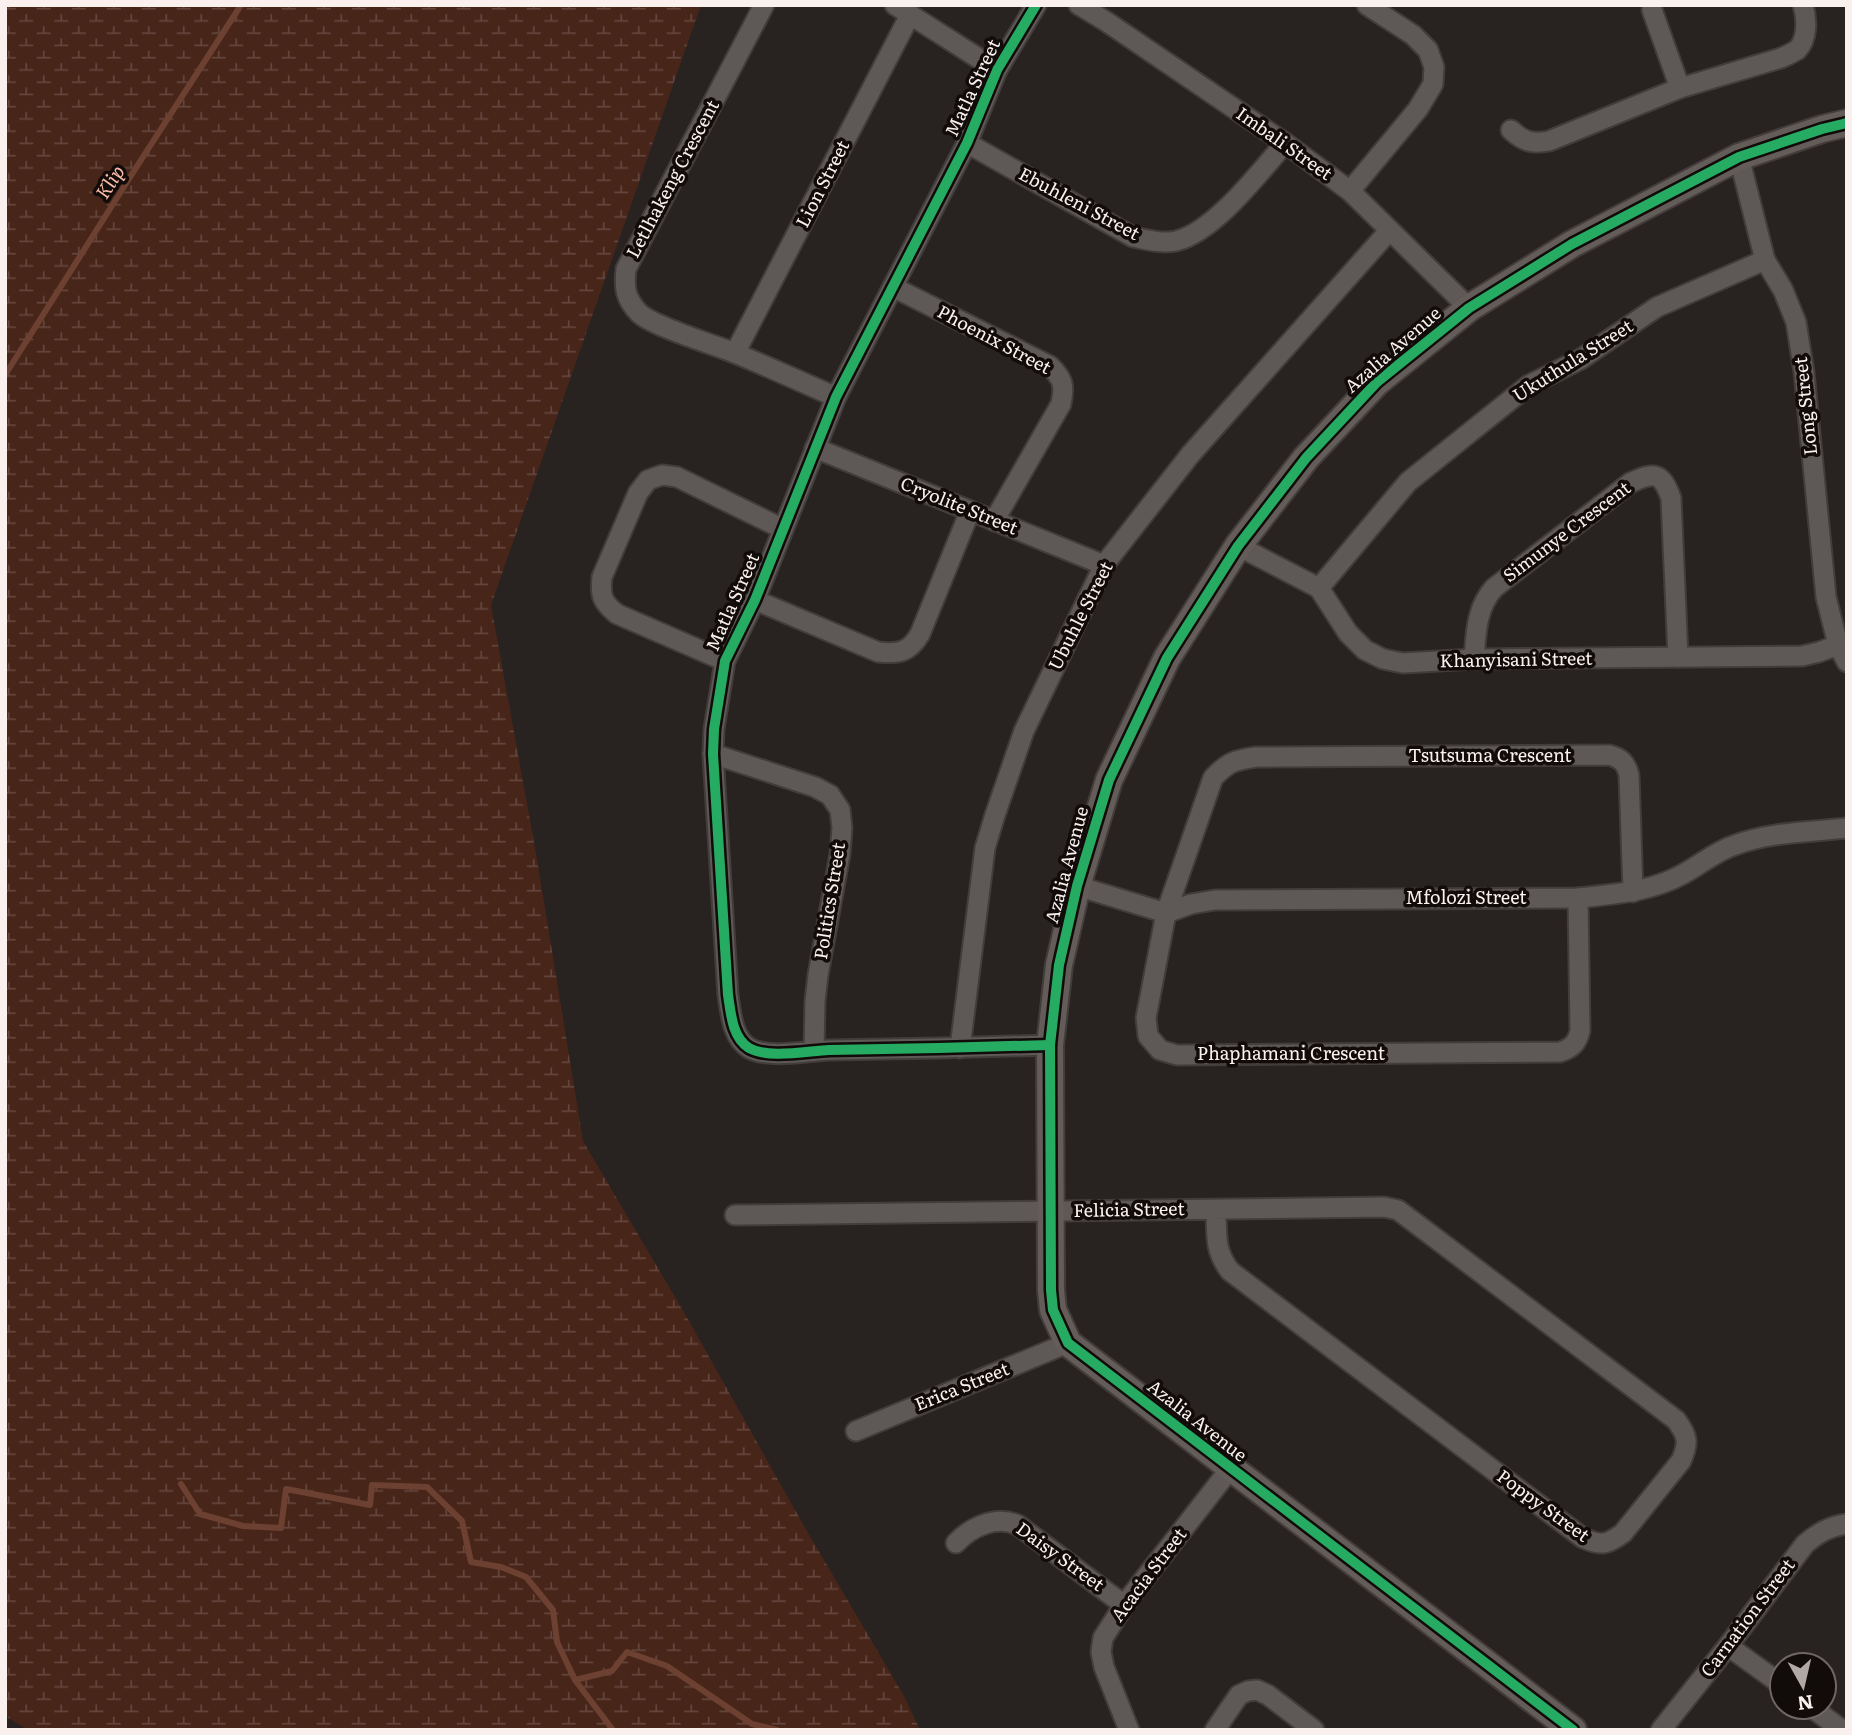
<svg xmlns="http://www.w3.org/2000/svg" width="1852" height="1735" viewBox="0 0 1852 1735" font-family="Literata,serif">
  <defs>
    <pattern id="wetland-marsh" width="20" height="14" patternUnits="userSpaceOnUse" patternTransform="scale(1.75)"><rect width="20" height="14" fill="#482519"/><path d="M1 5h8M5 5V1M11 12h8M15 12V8" fill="none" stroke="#63453b"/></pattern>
  </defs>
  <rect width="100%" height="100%" fill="#282220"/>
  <path fill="url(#wetland-marsh)" d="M5,5H701L491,605L537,859L583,1141L685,1314L804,1526L904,1696L920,1730H28L5,1716Z"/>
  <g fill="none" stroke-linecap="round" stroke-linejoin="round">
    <g stroke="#6d4132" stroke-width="6">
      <path d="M5,375L132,174L241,5"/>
      <path d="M181,1484L200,1514L243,1526L281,1528L286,1489L370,1505L372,1485L427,1487L462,1521L471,1562L501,1567L526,1577L553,1610L557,1642L575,1680L613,1730"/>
      <path d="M575,1680L612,1671L627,1652L667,1666L752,1724L777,1730"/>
    </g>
    <defs>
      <g id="street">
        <path d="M764,5L626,269C624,288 625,298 639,313C652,326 712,344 732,352C767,366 801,382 836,397"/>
        <path d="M895,5L997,70"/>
        <path d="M1036,5L997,70L967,143L836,397L755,600L725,661L714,729L713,754L728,995C731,1014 732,1037 749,1048C768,1059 807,1051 829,1050C903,1049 976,1047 1050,1045"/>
        <path d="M1079,5L1107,22L1285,143L1350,191L1469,308"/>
        <path d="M1652,10L1680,88"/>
        <path d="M1511,130C1524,142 1532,144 1549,141L1680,88L1781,58C1786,56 1792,53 1797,50C1808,39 1807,19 1803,5"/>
        <path d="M967,143L1133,237C1148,240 1162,244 1176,241C1214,232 1260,172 1285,143"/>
        <path d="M1739,157L1765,260L1783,290L1796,322L1804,372L1826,597L1838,645L1847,662"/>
        <path d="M1350,191L1418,109L1433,84L1434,67L1428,50L1413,35L1367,5"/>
        <path d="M893,287L1050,366C1063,379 1065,385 1061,404L994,521"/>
        <path d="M735,353L910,15"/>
        <path d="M815,448L1104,565"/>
        <path d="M1238,546L1319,588L1348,633L1365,650L1383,659L1403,663L1474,659L1802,656L1819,652L1838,645"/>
        <path d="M1319,588L1408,482L1529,385L1581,359L1657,307L1765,260"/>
        <path d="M755,600L878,652C898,654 909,653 920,634L970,511"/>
        <path d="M1474,659C1476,634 1476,608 1494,588L1630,483C1654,472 1661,471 1671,498L1678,657"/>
        <path d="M725,661L617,614C602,602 600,596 602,577L638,493L648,480L662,475L677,477L783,529"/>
        <path d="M713,754L815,787L830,795L840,810L842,828L840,854L818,975L815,1001L814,1051"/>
        <path d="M1077,886L1166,913L1191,904L1215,900L1578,898C1614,894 1651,892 1683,874C1700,865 1716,851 1735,845C1770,832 1810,832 1847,828"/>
        <path d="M1578,898L1580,1031C1577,1043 1572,1048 1560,1052L1177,1055L1160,1050L1148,1036L1146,1018L1166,913L1213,778C1228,762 1235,760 1256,757L1609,755C1621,758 1626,763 1629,775L1633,892"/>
        <path d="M960,1048L985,848L995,815L1024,731L1104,565L1190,455L1389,231"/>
        <path d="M735,1215L1384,1207L1398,1210L1676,1420C1688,1436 1689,1443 1681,1461L1623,1533C1607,1545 1601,1546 1583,1538L1230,1271C1214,1250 1217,1235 1216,1210"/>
        <path d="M856,1431L1068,1343"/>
        <path d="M956,1543C971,1527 996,1515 1018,1525L1124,1605"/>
        <path d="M1728,1646L1782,1685"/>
        <path d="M1811,1707L1842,1730"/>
        <path d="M1129,1730L1104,1667L1101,1652L1103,1638L1124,1605L1230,1469"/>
        <path d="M1215,1730L1239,1695L1248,1691L1257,1690L1268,1695L1314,1730"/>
        <path d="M1661,1730L1728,1646L1805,1544C1818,1533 1830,1526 1847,1524"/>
      </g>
      <path id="secondary" d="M1573,1730L1068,1343L1053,1310L1051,1290L1050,1045L1059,965L1077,886L1109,780L1167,658L1238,546L1306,458L1377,382L1469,308L1572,244L1739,157L1822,129L1847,123"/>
    </defs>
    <use href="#street" stroke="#423d3b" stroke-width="23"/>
    <use href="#secondary" stroke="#423d3b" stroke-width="30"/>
    <use href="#street" stroke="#5e5957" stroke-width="19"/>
    <use href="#secondary" stroke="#635c59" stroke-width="26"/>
    <defs>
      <g id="cycleway">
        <path d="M1036,5L997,70L967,143L836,397L755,600L725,661L714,729L713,754L728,995C731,1014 732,1037 749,1048C768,1059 807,1051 829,1050C903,1049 976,1047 1050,1045"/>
        <path d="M1573,1730L1068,1343L1053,1310L1051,1290L1050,1045L1059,965L1077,886L1109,780L1167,658L1238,546L1306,458L1377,382L1469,308L1572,244L1739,157L1822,129L1847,123"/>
      </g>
    </defs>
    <use href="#cycleway" stroke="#110b09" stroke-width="15"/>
    <use href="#cycleway" stroke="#26ab63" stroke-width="10"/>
  </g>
  <g text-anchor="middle" stroke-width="7" stroke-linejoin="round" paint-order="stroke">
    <g font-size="18" fill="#faf1ee" stroke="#110b09">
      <text transform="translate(973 88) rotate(-65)" y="6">Matla Street</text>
      <text transform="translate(1284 144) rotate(35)" y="6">Imbali Street</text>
      <text transform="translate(673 179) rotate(-62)" y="6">Letlhakeng Crescent</text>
      <text transform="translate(823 184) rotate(-63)" y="6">Lion Street</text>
      <text transform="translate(1079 204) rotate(28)" y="6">Ebuhleni Street</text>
      <text transform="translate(994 340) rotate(28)" y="6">Phoenix Street</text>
      <text transform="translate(1393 350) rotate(-41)" y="6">Azalia Avenue</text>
      <text transform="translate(1573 361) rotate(-32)" y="6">Ukuthula Street</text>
      <text transform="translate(1806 406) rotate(-96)" y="6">Long Street</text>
      <text transform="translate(959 506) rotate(22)" y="6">Cryolite Street</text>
      <text transform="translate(1567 532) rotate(-37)" y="6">Simunye Crescent</text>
      <text transform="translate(733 602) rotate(-66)" y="6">Matla Street</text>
      <text transform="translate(1081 616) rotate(-63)" y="6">Ubuhle Street</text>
      <text transform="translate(1516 660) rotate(-1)" y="6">Khanyisani Street</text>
      <text x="1490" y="762">Tsutsuma Crescent</text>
      <text transform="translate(1067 865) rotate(-75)" y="6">Azalia Avenue</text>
      <text x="1466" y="904">Mfolozi Street</text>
      <text transform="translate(830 901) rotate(-81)" y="6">Politics Street</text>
      <text x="1291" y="1060">Phaphamani Crescent</text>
      <text transform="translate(1129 1210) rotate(-1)" y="6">Felicia Street</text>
      <text transform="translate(962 1387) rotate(-22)" y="6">Erica Street</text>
      <text transform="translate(1197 1421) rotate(38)" y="6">Azalia Avenue</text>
      <text transform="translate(1543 1506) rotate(36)" y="6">Poppy Street</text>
      <text transform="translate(1060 1557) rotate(36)" y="6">Daisy Street</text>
      <text transform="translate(1149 1575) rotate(-53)" y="6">Acacia Street</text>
      <text transform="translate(1748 1618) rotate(-53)" y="6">Carnation Street</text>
    </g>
    <g font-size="19" font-style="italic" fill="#febda7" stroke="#110b09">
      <text transform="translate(110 182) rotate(-57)" y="7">Klip</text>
    </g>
  </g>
  <rect width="1852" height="1735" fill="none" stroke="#faf1ee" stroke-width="14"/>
  <g transform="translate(1803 1686) rotate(172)"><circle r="33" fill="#110b09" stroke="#6e6765" stroke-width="2"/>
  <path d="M0-5L12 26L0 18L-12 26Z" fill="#b0a9a6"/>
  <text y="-10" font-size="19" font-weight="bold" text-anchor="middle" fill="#faf1ee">N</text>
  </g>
</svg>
